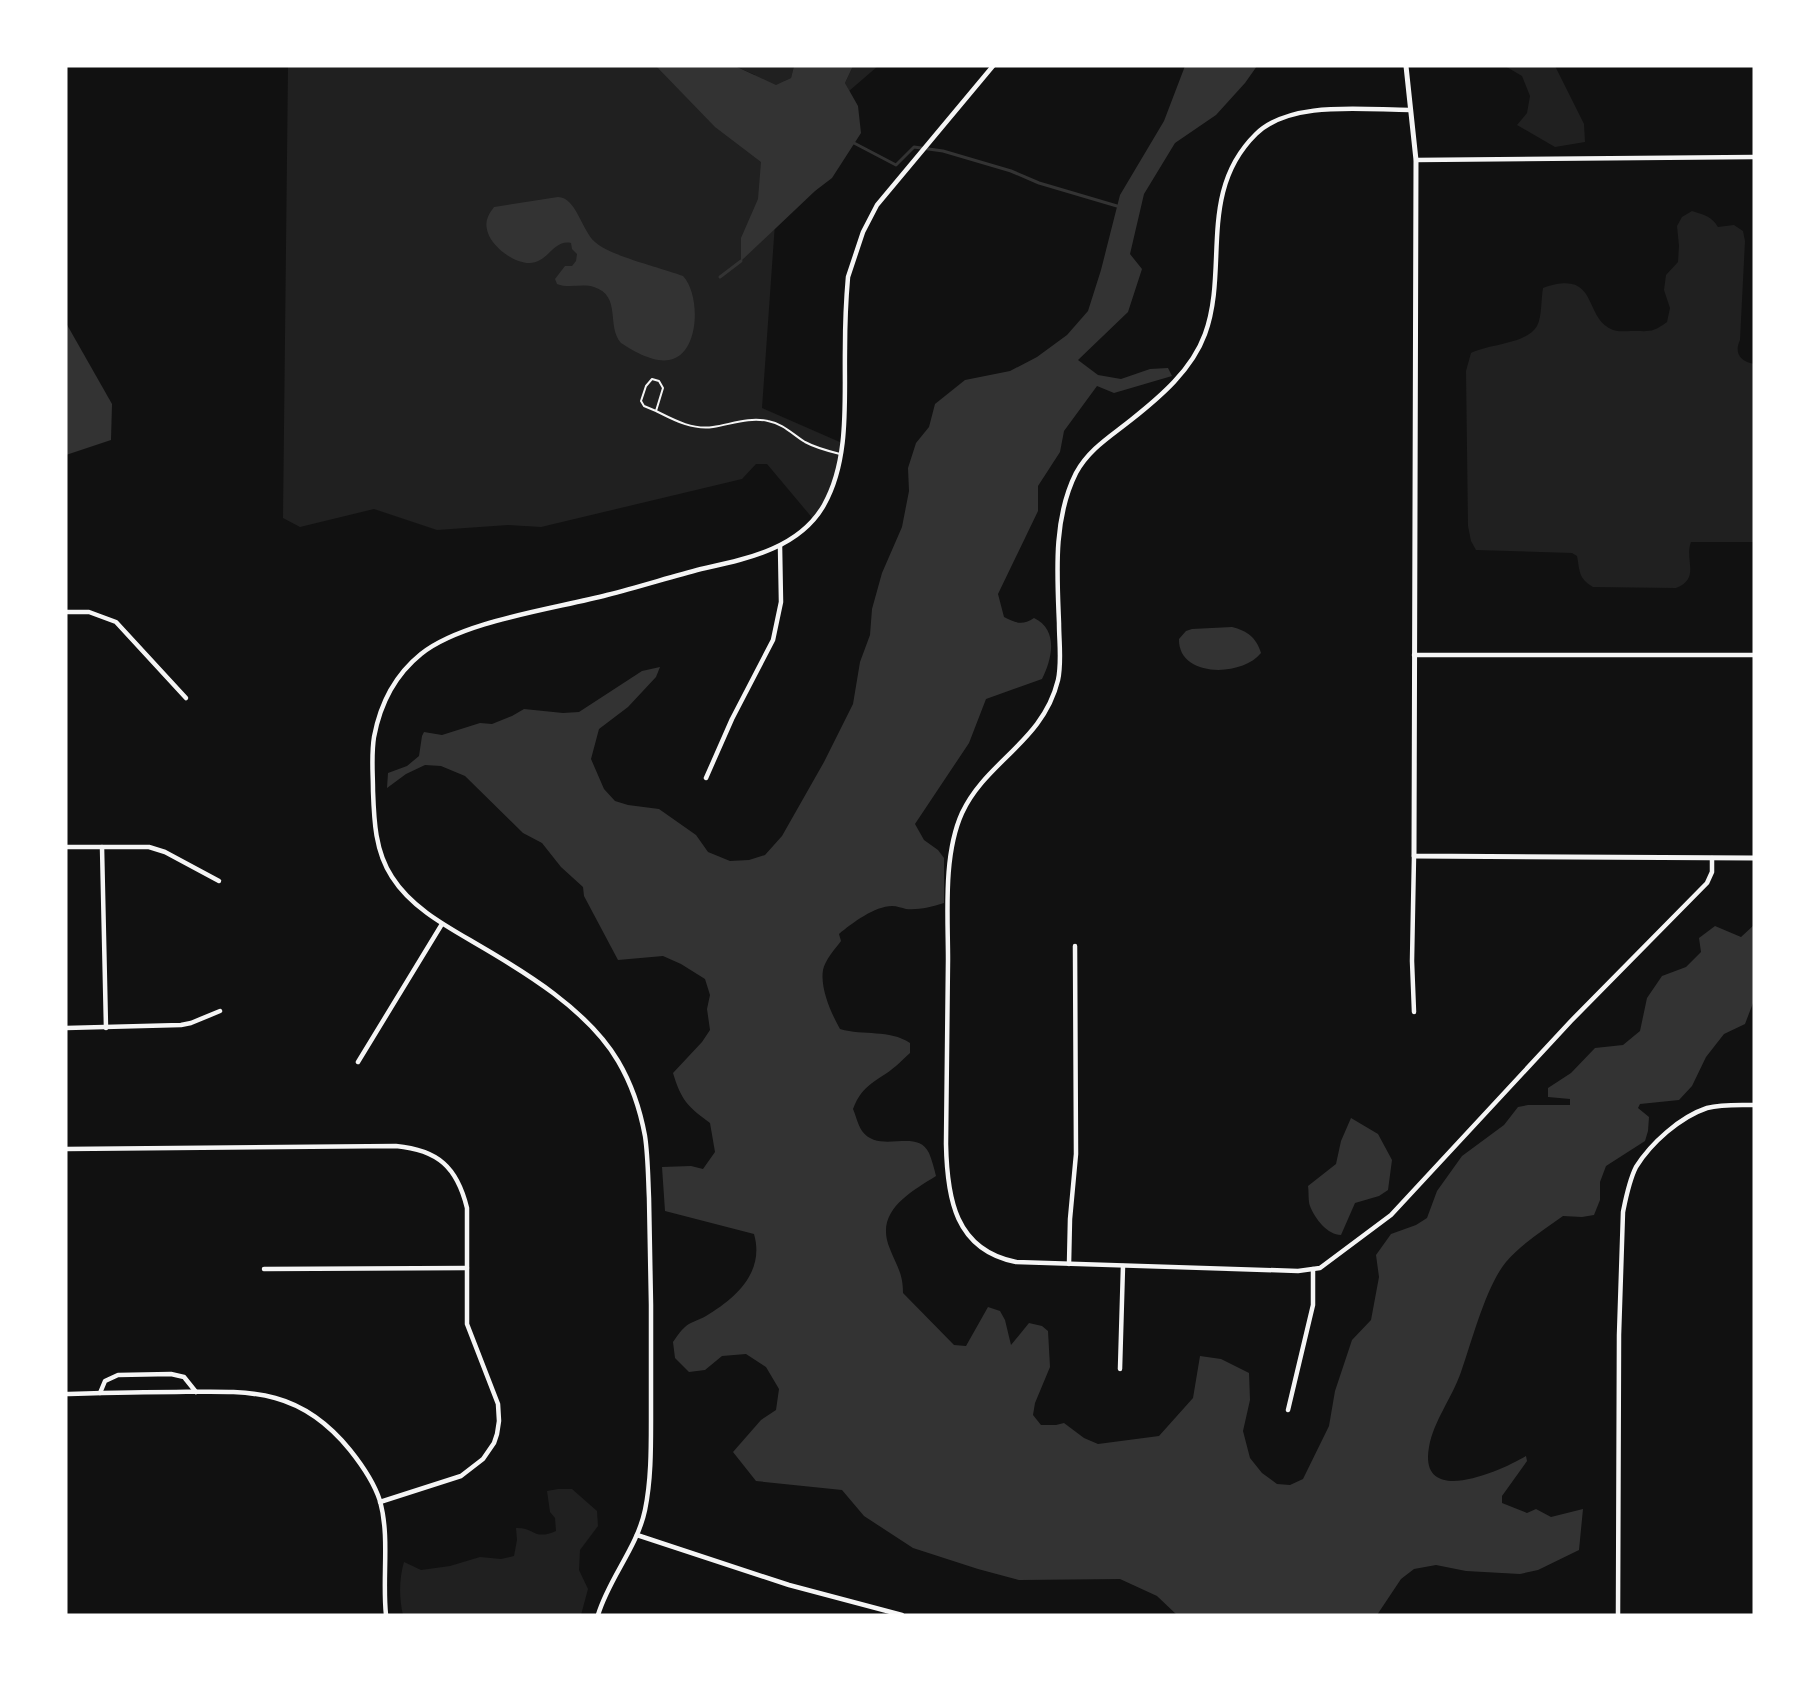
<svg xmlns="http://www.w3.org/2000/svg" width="1820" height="1681" viewBox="0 0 1820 1681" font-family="Raleway,sans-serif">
  <rect width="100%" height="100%" fill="#111"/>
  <g fill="#202020">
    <path d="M288,66H684L755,75L735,66H794L791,78L785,81L762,408L842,443C836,475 831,492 814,520L767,464H756L742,479L541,527L508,525L437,530L374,509L300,527L283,518Z"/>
    <path d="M853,66H878L849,91L845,83Z"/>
    <path d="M1505,66H1555L1584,124L1585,142L1555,147L1517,125L1527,113L1530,96L1522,76Z"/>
    <path d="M1692,211C1705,215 1711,216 1718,227L1734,225L1743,231L1745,241L1740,340C1734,353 1740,361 1754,364V542H1691C1684,560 1701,578 1676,588L1593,587C1578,578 1580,571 1577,556L1572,553L1476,550L1471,541L1468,526L1466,371L1471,353C1488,344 1527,344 1537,326C1542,317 1541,299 1543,288C1600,268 1582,318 1613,330C1618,332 1627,331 1632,331C1650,331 1652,333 1667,322L1670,308L1664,290L1666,275L1678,262L1679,246L1677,226L1682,217Z"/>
    <path d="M558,1489H572L597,1511L598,1526L580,1550L579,1570L588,1589L581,1615H403C399,1598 399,1579 404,1562L421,1570L450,1566L480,1557L501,1559L514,1556L517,1540L516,1528C534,1527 534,1541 556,1531L555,1518L550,1512L547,1491Z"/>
  </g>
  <g fill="#333">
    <path d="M656,66H735L776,85L791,78L794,66H853L845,83L858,106L861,133L832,178L815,191L741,261V238L758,199L761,162L715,127Z"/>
    <path d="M1185,66H1257L1245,83L1216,115L1175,143L1144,194L1130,254L1142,269L1128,312L1078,360L1098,375L1121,379L1150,369L1168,368L1172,376L1114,393L1097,386L1064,431L1060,452L1038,486V511L998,594L1004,617C1016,623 1022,626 1034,618C1059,630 1052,659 1042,679L986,699L969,743L915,824L924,840L938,850L944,858V903C931,907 919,910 906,909C902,908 897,906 892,906C875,906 852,923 839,934L841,941C835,949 825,960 823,970C820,988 831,1013 840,1029C864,1036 889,1029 910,1043V1053C905,1057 901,1062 896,1066C877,1082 863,1083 853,1109C856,1116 858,1125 862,1131C880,1155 917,1127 929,1153C932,1160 934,1168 936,1176C909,1193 874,1212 890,1249C897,1267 903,1273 903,1293L954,1345L966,1346L988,1307L1000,1311L1005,1320L1011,1345L1029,1323L1042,1326L1048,1331L1050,1367L1035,1403L1033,1415L1041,1425H1056L1064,1423L1084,1438L1098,1444L1159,1436L1193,1398L1200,1356L1221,1359L1249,1373L1250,1400L1243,1431L1250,1458L1262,1473L1277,1484L1290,1485L1303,1479L1329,1426L1335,1391L1352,1340L1371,1320L1379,1277L1376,1255L1391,1234L1416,1225L1427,1218L1437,1191L1462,1156L1504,1125L1518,1107L1528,1105H1570V1099L1548,1097V1088L1571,1073L1595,1048L1623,1045L1640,1031L1647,998L1662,976L1686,967L1701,952L1699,938L1715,926L1741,937L1754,925V1005L1753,1003L1745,1024L1724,1034L1706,1057L1692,1086L1679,1100L1640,1104L1638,1108L1649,1117L1648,1131L1645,1141L1606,1166L1600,1182V1200L1594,1215L1582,1217L1563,1216C1544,1230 1521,1244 1506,1262C1486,1286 1472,1341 1461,1372C1452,1398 1434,1420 1429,1447C1418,1508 1501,1471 1526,1456L1527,1461L1502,1496V1503L1527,1513L1536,1509L1551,1517L1583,1509L1579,1550L1538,1570L1520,1574L1466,1571L1436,1565L1414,1569L1401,1579L1377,1615H1177L1157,1596L1120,1579L1019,1580L978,1569L913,1548L864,1516L842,1490L756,1481L733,1452L761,1420L776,1410L779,1389L766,1367L746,1354L722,1356L705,1370L689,1372L675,1358L673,1342C676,1338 680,1331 685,1327C690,1322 699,1320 706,1316C736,1298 765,1272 754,1234L665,1211L662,1167L691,1166L703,1169L715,1152L710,1123C688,1107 681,1100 673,1073L702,1042L710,1030L707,1009L710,995L705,979L681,964L663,956L618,960L584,896L583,887L561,867L542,843L523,833L465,776L441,766L425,765L406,774L387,788L388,773L407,766L419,756L422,736L424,732L442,735L480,723L492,724L512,716L524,709L563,713L579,712L642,671L660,667L656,677L628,707L599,729L591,759L604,789L615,801L628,805L659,809L696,835L708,852L730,861L749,860L765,855L782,836L824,762L853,704L860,662L870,635L872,609L882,573L902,527L909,491L908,468L916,443L929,427L935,404L965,380L1010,371L1037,357L1067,335L1088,311L1101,270L1120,195L1164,121Z"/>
    <path d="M558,197C576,197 582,231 595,242C610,256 662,268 683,276C701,295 700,355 669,360C654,363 633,351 621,343C606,326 622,296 594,287C582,283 569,289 557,284L555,279L565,266H572L576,261L577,254L572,249L571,243C557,240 551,254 540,260C523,271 493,249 488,233C484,222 488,215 494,207Z"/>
    <path d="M66,323L112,404L111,440L66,455Z"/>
    <path d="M1232,627C1247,631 1256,637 1261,653C1242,677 1178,678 1179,639L1186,631L1192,629Z"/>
    <path d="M1351,1118L1378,1134L1392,1160L1388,1190L1379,1196L1355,1203L1341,1235C1328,1235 1315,1219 1310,1206C1308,1201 1309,1192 1308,1186L1336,1164L1341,1141Z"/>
  </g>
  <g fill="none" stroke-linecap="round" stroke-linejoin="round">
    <g stroke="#333" stroke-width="3">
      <path d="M854,143L896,165L914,147L943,151L1011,171L1039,183L1117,206"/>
      <path d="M720,277L741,261"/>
    </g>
    <path stroke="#f5f5f5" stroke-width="2" d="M656,411L644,406L641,401L646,386L652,379L659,381L663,388L656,411C674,420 692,430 713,427C732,424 749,417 768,421C784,424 792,434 805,442C816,448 828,451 840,454"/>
    <g stroke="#f5f5f5" stroke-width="4.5">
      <path d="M1410,110C1363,110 1291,100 1256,134C1197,192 1229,268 1205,334C1192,370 1160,397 1131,420C1111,436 1089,449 1076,473C1053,519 1057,573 1059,623C1059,642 1062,662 1058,680C1043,742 986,761 962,813C943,855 948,914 948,959C947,1020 947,1082 946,1144C947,1198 955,1250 1016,1262L1298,1271L1320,1268L1391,1215L1571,1021L1707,883L1712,872V858"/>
      <path d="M1416,160L1754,157"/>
      <path d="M66,612H89L116,622L186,698"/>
      <path d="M1414,655H1754"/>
      <path d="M706,778L732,719L773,640L781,602L780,546"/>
      <path d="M66,847H149L165,852L219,881"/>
      <path d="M102,847L106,1028"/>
      <path d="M1414,856L1412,961L1414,1012"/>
      <path d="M66,1028L181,1025L191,1023L220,1011"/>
      <path d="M358,1062L442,924"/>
      <path d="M66,1149L396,1146C438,1150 457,1167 467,1208V1324L498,1404L499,1421L497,1434L494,1443L483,1459L461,1476L380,1502"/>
      <path d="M1069,1264L1070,1219L1076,1154L1075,946"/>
      <path d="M264,1269L467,1268"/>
      <path d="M1120,1369L1123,1266"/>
      <path d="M100,1393L105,1381L118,1375L171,1374L184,1377L196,1392"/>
      <path d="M66,1394C103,1393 139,1392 176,1392C249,1391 299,1387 350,1450C362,1465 374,1482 380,1501C390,1537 382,1578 386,1615"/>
      <path d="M1288,1410L1313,1305V1269"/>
      <path d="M637,1535L789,1585L902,1615"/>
      <path d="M598,1615C609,1578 637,1548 645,1510C651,1481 651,1450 651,1421C651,1382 651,1344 651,1305C650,1269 650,1234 649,1198C648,1177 648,1156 645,1136C640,1109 631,1083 618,1061C588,1010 525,972 475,943C444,925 411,907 392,877C375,851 374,820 373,791C373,773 371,756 374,737C380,705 395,675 421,654C462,621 554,609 607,595C639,587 670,577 701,569C746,559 799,549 824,505C850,459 844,399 845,348C845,324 846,300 848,277L863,232L877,205L993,66"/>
      <path d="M1618,1615L1619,1335L1623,1212C1626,1197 1629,1181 1636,1167C1651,1143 1680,1117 1707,1108C1722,1104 1739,1105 1754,1105"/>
    </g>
    <path stroke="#f5f5f5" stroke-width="5" d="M1406,66L1416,160L1414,856L1754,858"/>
  </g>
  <rect width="1820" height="1681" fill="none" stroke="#ffffff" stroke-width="135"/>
</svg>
